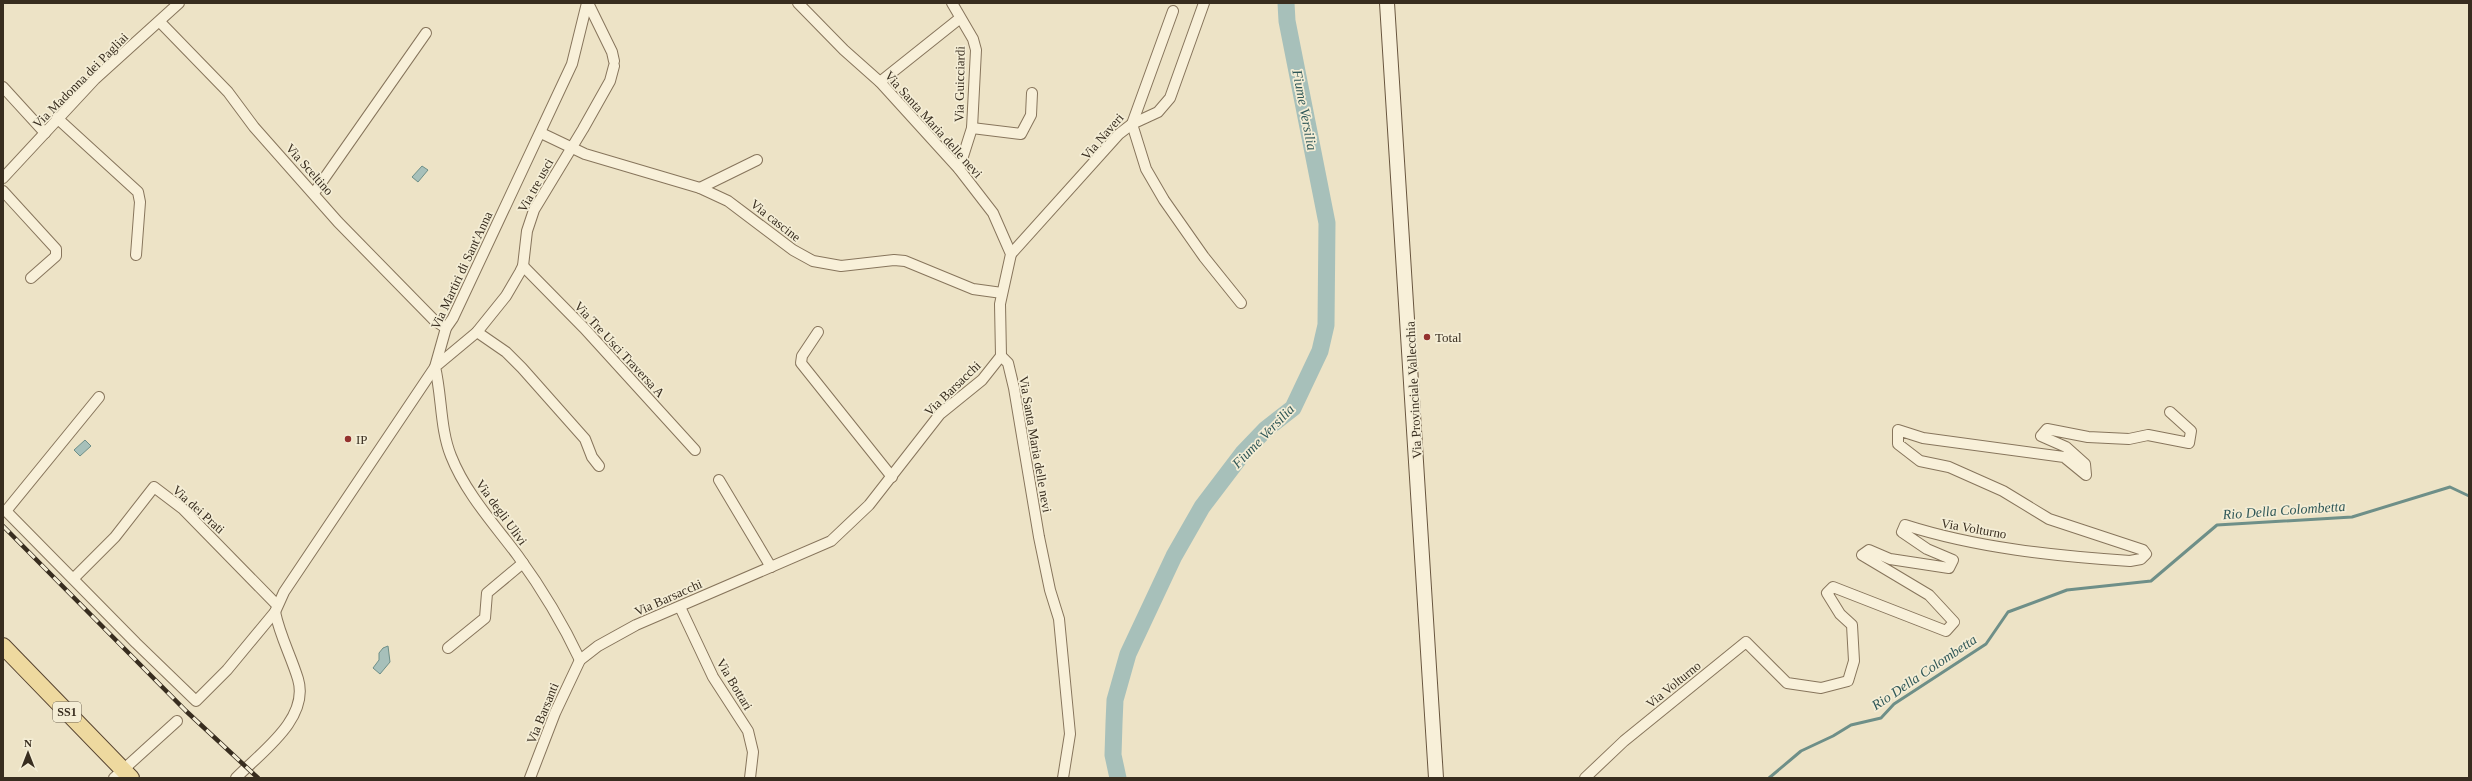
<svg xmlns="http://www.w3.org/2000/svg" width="2472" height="781" viewBox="0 0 2472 781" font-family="'Times New Roman',serif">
  <rect width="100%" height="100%" fill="#ede3c6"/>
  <g fill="#a7c0ba" stroke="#6e8f88">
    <path d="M422,166L428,170L418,182L412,177Z"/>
    <path d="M85,440L91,446L80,456L74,450Z"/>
    <path d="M388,646L390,662L380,674L373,668L379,660V653L383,648Z"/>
  </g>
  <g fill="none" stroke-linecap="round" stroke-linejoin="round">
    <path stroke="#6e8f88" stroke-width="3" d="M1769,778L1801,751L1833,736L1851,725L1881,718L1894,704L1986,644L2008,612L2067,590L2151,581L2217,525L2352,517L2450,487L2469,496"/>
    <path stroke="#a7c0ba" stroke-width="17" d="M1118,778L1113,755L1114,723L1115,700L1128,654L1174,556L1202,507L1243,453L1266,429L1293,408L1320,351L1326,325L1327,223L1287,21L1286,3"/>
    <defs>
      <g id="street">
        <path d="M588,3L612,52L614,61"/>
        <path d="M798,3L844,50L880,82L959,169L993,213L1011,254L1000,304L1001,356L1008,363L1014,388L1039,537L1050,590L1059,619L1070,734L1063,778"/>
        <path d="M952,3L973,39L976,50L972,128L959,169"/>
        <path d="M1204,3L1170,98L1158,112L1132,124L1146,169L1164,200L1204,257L1241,303"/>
        <path d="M160,22L228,92L254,127L338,222L434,320L446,328"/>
        <path d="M880,82L959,19"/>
        <path d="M3,87L45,133"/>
        <path d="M57,118L138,192L140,202L136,255"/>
        <path d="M972,128L1021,134L1031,115L1032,93"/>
        <path d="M541,133L585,154L700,188L728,201L793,250L813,261L841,266L894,260L905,261L973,289L1002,293"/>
        <path d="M3,178L95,79L179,3"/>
        <path d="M700,188L757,160"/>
        <path d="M3,191L56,249V256L31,278"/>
        <path d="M314,193L426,33"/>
        <path d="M1011,254L1119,134L1132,124L1173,11"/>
        <path d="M523,266L584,328L695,450"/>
        <path d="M477,332L506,352L522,368L585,439L592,457L599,466"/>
        <path d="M818,332L802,356L801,363L892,477"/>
        <path d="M99,397L6,511L136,643L196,701L227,670L275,612L284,592L435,367L446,328L453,318L572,64L587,3"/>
        <path d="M719,480L771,567"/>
        <path d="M74,578L115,537L154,487L183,509L277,605"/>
        <path d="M680,607L713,677L748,731L753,752L750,778"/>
        <path d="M448,648L485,618L487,593L523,563"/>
        <path d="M580,660C563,624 542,589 518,556C495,525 466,494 451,456C440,429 442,396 435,367L477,332L506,296L520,272L523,266L527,231L534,210L583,129L610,81L614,66"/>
        <path d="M114,778L177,721"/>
        <path d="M236,778C260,753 310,719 298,679C291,656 280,636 275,612"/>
        <path d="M530,778L555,713L580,660L598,646L636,625L831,541L869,505L940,414L982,380L1001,356"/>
        <path d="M1585,778L1624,741L1746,642L1787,683L1821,688L1848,681L1854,661L1852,625L1840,614L1827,593L1833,587L1946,631L1954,622L1929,595L1862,555L1869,550L1890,559L1949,568L1953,560L1927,549L1902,532L1905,525C1977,548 2055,556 2130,561L2141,559L2146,554L2143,550L2049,519L2003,491L1949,467L1920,461L1898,444V430L1923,438L2064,457L2086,475L2085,464L2066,447L2041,436L2047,429L2088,437L2129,439L2148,435L2189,443L2191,431L2170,412"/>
      </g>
      <path id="secondary" d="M1387,3L1436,778"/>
      <path id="primary" d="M3,646L131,778"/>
    </defs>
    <use href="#street" stroke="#87755c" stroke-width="12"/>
    <use href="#secondary" stroke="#69563f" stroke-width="16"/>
    <use href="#primary" stroke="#564330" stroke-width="18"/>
    <use href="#street" stroke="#f8f0d9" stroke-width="10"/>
    <use href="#secondary" stroke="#f8f0d9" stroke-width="14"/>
    <use href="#primary" stroke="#eed99f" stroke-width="16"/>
    <defs>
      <path id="rail" d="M3,526L186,711L258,778"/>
    </defs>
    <use href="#rail" stroke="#382d1f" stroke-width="4.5"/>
    <use href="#rail" stroke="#f4edd5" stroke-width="3" stroke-dasharray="9" stroke-linecap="butt"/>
  </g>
  <g fill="#94322e" stroke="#f4edd5" stroke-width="1.5">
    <circle cx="1427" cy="337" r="4"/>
    <circle cx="348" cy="439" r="4"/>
  </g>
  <g text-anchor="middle" stroke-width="3.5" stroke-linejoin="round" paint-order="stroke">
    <rect fill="#f4edd5" stroke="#706756" stroke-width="1" x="53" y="702" width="28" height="20" rx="3"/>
    <g font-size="12" font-weight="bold" fill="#382d1f">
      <text x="67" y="716">SS1</text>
    </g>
    <g font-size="13" fill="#382d1f" stroke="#f4edd5">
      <text transform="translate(80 80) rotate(-45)" y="5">Via Madonna dei Pagliai</text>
      <text transform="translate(959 84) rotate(-89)" y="5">Via Guicciardi</text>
      <text transform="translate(934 124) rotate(48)" y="5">Via Santa Maria delle nevi</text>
      <text transform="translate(1102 136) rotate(-49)" y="5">Via Naveri</text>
      <text transform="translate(310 169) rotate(48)" y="5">Via Sceltino</text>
      <text transform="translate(535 185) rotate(-61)" y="5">Via tre usci</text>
      <text transform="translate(776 220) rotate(38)" y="5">Via cascine</text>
      <text transform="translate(461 270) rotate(-65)" y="5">Via Martiri di Sant'Anna</text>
      <text transform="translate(620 349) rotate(47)" y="5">Via Tre Usci Traversa A</text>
      <text transform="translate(952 388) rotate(-44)" y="5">Via Barsacchi</text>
      <text transform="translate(1413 390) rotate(-93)" y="5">Via Provinciale Vallecchia</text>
      <text transform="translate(1036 444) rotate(80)" y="5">Via Santa Maria delle nevi</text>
      <text transform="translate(199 509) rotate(42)" y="5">Via dei Prati</text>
      <text transform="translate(502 512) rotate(54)" y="5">Via degli Ulivi</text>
      <text transform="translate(1974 528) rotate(10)" y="5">Via Volturno</text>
      <text transform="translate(668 597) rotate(-24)" y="5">Via Barsacchi</text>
      <text transform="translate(735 684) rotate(59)" y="5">Via Bottari</text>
      <text transform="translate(1673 684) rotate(-39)" y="5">Via Volturno</text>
      <text transform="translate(542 713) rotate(-68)" y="5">Via Barsanti</text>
    </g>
    <g font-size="13" fill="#382d1f" stroke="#f4edd5" text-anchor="start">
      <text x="1435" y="342">Total</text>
      <text x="356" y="444">IP</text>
    </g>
    <g font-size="14" font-style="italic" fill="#2f5757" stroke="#f4edd5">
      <text transform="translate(1305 110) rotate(79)" y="5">Fiume Versilia</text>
      <text transform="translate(1263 436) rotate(-46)" y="5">Fiume Versilia</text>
      <text transform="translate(2284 510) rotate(-4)" y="5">Rio Della Colombetta</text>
      <text transform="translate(1924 672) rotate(-34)" y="5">Rio Della Colombetta</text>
    </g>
  </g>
  <rect width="2472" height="781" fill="none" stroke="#382d1f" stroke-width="8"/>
  <g transform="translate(28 753)" stroke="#f4edd5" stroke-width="3" paint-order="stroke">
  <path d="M0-3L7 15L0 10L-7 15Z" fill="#382d1f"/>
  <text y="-6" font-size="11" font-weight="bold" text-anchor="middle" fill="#382d1f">N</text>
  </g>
</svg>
